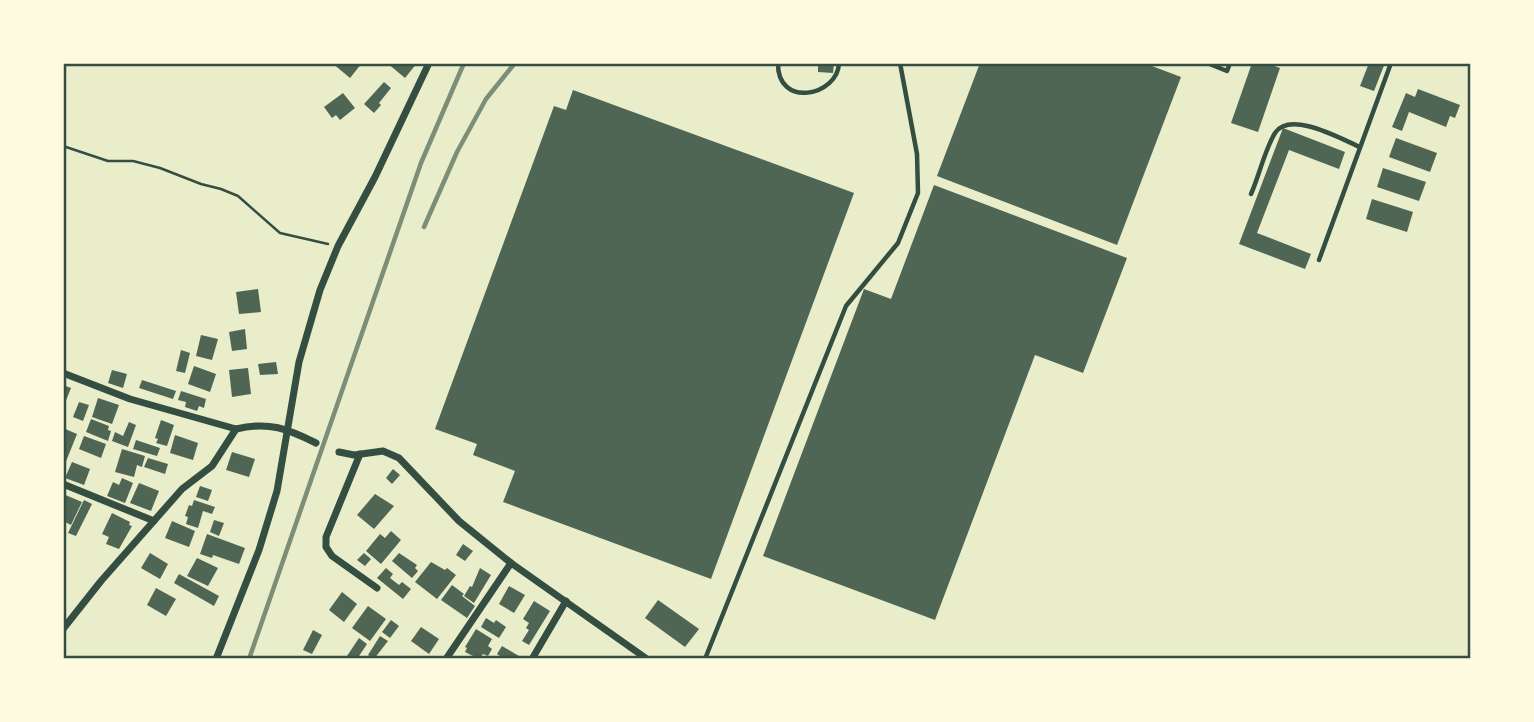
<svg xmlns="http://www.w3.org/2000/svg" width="1534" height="722" viewBox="0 0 1534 722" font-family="'Golos Text',sans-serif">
  <rect width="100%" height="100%" fill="#e9edc9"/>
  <g fill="#4f6655">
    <path d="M332,63H362L350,78Z"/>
    <path d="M387,63H417L405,78Z"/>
    <path d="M818,63H834L833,73L818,72Z"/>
    <path d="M980,63H1144L1181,77L1117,245L937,176Z"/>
    <path d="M1252,63H1266L1280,68L1258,132L1231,123Z"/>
    <path d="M1369,63H1385L1374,91L1360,86Z"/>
    <path d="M384,82L391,88L379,103L381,105L374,113L364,104Z"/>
    <path d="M1418,89L1460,105L1455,118L1450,116L1446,127L1409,112L1402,131L1392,127L1406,93L1415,97Z"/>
    <path d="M573,90L854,193L711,579L503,502L515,471L473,455L477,444L435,429L554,106L566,110Z"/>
    <path d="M343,93L355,108L340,120L336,115L332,118L324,107Z"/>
    <path d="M1283,128L1345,152L1339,169L1289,150L1257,233L1311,254L1305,269L1239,244Z"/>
    <path d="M1396,138L1437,153L1430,172L1389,157Z"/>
    <path d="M1383,168L1426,182L1419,201L1377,187Z"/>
    <path d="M934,185L1127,258L1083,373L1035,355L935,620L763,556L864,289L891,299Z"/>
    <path d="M1372,199L1413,212L1407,232L1366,219Z"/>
    <path d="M258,289L261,312L239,314L236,292Z"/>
    <path d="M245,329L247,349L232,351L229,332Z"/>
    <path d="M201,335L218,339L212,360L196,356Z"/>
    <path d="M181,350L190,353L185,373L176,371Z"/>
    <path d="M276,362L278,374L260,375L258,364Z"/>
    <path d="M194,366L216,374L210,392L188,384Z"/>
    <path d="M248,368L251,394L232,397L229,370Z"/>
    <path d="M112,370L127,374L123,388L108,383Z"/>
    <path d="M142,380L176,391L173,399L139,388Z"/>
    <path d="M63,385L71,388L63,408Z"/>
    <path d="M181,391L206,399L204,408L199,406L197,411L185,407L186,402L178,400Z"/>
    <path d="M98,398L119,405L112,424L92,417Z"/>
    <path d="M79,402L89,405L83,421L73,417Z"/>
    <path d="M91,419L109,426L108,430L111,431L108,441L86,432Z"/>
    <path d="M161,420L174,425L167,446L156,443L158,439L155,438Z"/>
    <path d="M129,422L136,425L128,447L112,441L115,432L123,436Z"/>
    <path d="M63,428L77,434L63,469Z"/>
    <path d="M175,435L198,443L193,460L170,453Z"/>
    <path d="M84,436L106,444L101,458L79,449Z"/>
    <path d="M136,440L160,448L157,456L133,449Z"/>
    <path d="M122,449L145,456L142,467L137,465L134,477L115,472Z"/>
    <path d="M232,452L255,459L249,477L226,470Z"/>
    <path d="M148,458L168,464L165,474L144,467Z"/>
    <path d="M72,462L90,469L84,485L65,478Z"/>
    <path d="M393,469L400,475L392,484L386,478Z"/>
    <path d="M122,478L133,483L125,503L107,496L113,482L119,485Z"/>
    <path d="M139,483L159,491L151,511L130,503Z"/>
    <path d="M200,486L212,490L208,501L196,497Z"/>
    <path d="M63,494L82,502L71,525L63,521Z"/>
    <path d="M375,494L394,506L374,529L357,515Z"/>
    <path d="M84,500L92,504L76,536L68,533Z"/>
    <path d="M194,500L215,507L212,514L203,511L198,528L186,524L188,517L185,516L189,505L192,506Z"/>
    <path d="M112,513L130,522L129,525L132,526L119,549L106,544L109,537L102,534Z"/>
    <path d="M214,520L224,523L219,536L210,532Z"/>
    <path d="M172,521L195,531L189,547L165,538Z"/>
    <path d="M391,531L401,540L381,564L366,551L380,534L385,538Z"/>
    <path d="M207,534L245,548L239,564L213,555L212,558L200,554Z"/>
    <path d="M463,544L473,551L465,561L456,555Z"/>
    <path d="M150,553L168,564L160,579L141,568Z"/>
    <path d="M364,553L371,559L365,566L357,560Z"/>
    <path d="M399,553L417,565L415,568L418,571L412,578L392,561Z"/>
    <path d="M197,558L218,568L208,586L187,576Z"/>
    <path d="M431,562L445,570L447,568L456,575L437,599L415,582Z"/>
    <path d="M386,568L393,574L390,578L399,585L402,582L411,589L403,599L377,578Z"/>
    <path d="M480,568L491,575L474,603L464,596L470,586L472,587Z"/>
    <path d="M179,574L219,596L214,606L174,583Z"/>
    <path d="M452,585L464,594L462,596L475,606L467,618L441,600Z"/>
    <path d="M509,586L525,595L514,613L499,604Z"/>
    <path d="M156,588L176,599L166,616L147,605Z"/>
    <path d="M342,592L357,604L344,622L329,610Z"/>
    <path d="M658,600L699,629L685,647L645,618Z"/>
    <path d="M534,601L550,611L529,645L522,641L529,630L526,628L529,623L523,619Z"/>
    <path d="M368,606L386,619L370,641L352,628Z"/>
    <path d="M486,618L494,623L496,620L506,627L499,638L481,627Z"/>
    <path d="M391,620L399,626L390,638L382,632Z"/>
    <path d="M421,627L439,639L429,654L411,641Z"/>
    <path d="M476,629L492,639L488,646L492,649L488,656L483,654L479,659L465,652L467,648L465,647Z"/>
    <path d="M313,630L322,635L312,654L303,650Z"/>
    <path d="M380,636L388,641L374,659L368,655Z"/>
    <path d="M359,638L367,644L357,659H345Z"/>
    <path d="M502,646L524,659H498L500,656L497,654Z"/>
  </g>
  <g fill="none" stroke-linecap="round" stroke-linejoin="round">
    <path stroke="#344e41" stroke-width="2.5" d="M63,146L108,161H133L160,168L201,184L221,189L238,196L280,233L328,244"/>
    <g stroke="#344e41" stroke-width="4.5">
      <path d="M778,63C777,109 838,96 839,63"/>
      <path d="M1207,63L1227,71L1230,63"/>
      <path d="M1251,194C1259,176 1265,149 1275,133C1290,110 1341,139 1360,147"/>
      <path d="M1319,260L1391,63"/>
      <path d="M705,659L846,306L898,243L918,193L917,154L900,63"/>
    </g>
    <g stroke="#344e41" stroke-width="7">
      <path d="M63,373L130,399L236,429"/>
      <path d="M339,452L354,455L383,451L399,458L459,521L511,563L647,659"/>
      <path d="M360,454L326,537V547L332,556L377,588"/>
      <path d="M63,484L154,521"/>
      <path d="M63,629L101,581L182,489L212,466L236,429C269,421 288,429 316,443"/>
      <path d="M216,659L259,550L277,491L299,362L320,290L338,246L375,177L429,63"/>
      <path d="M446,659L511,563"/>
      <path d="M532,659L566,601"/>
    </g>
    <g stroke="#7c8e77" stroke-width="4.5">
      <path d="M424,227L457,152L486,99L515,63"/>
      <path d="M249,659L421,163L464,63"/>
    </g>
  </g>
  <rect width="1534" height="722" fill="none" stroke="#fefae0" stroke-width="130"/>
  <rect x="65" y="65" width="1404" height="592" fill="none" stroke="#344e41" stroke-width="2.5"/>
</svg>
